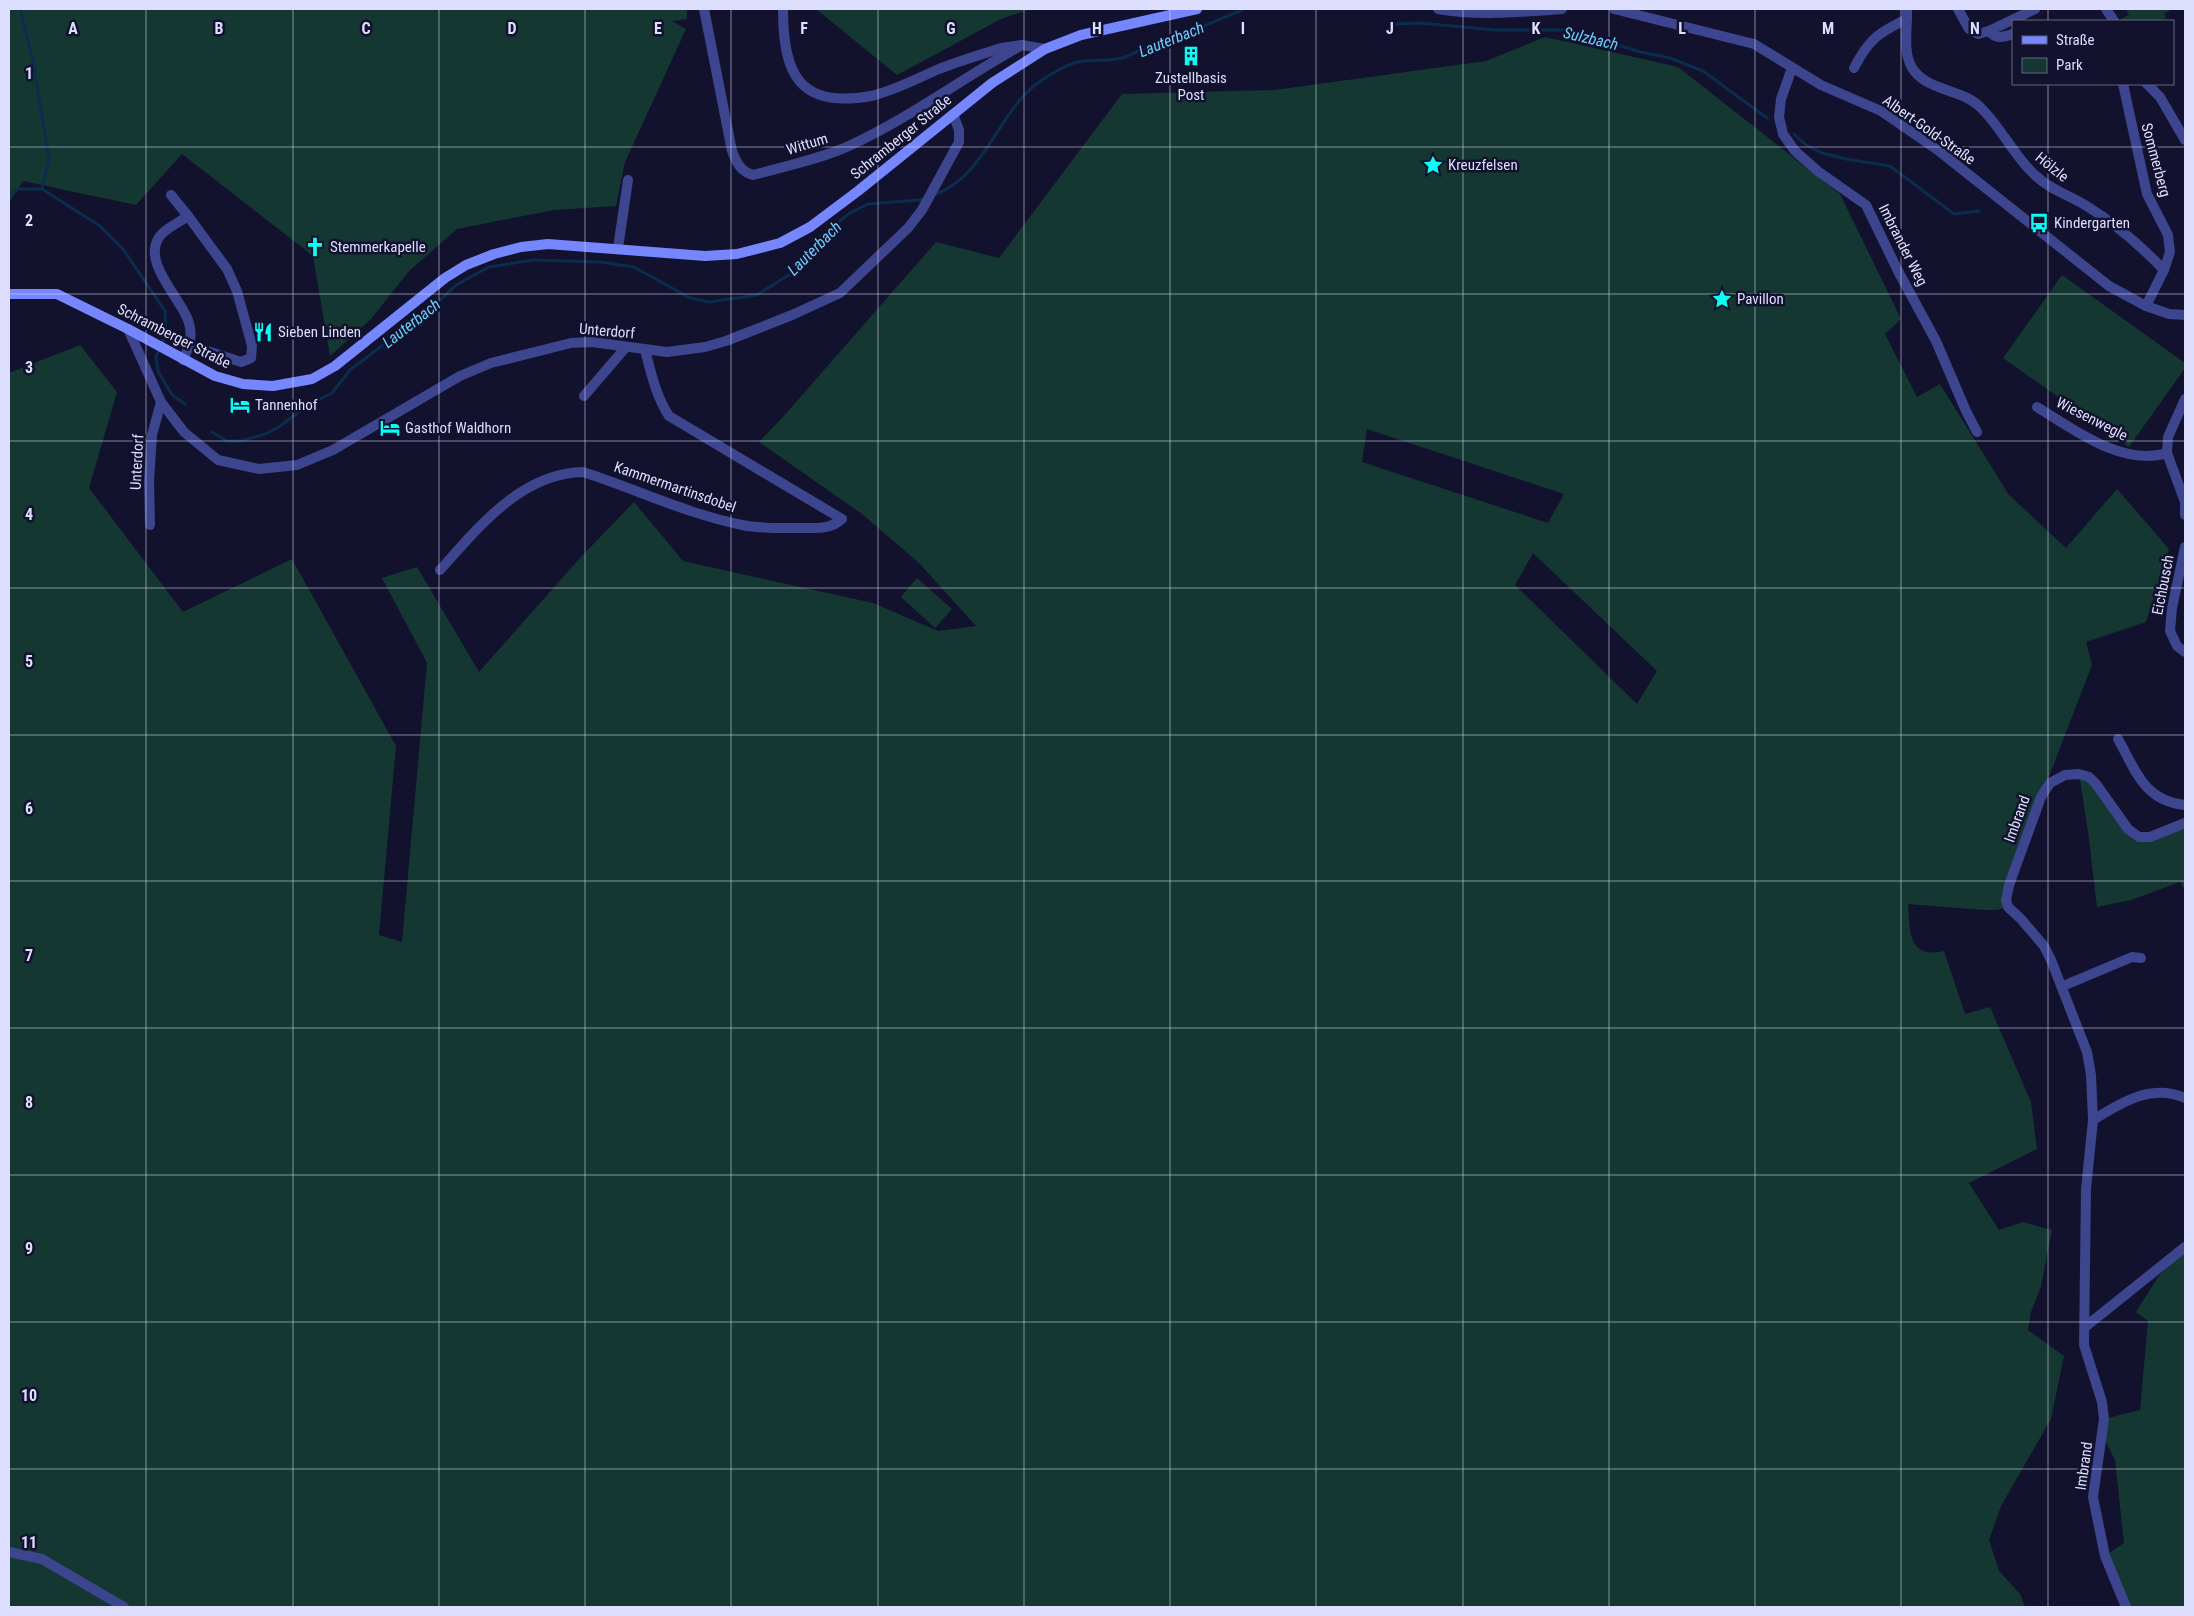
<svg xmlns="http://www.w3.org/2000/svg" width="2194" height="1616" viewBox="0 0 2194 1616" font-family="'Roboto Condensed',sans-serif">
  <rect width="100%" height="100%" fill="#12122e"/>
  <g fill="#143831" fill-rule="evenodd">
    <path d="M9,9H687V19L672,21L686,29L625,162L616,206L554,210L457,229L409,271L371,319L330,356L313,256L182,154L136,205L23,181L9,202Z"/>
    <path d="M816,9H1032L1003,18L897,75Z"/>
    <path d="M2126,9H2172L2164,14L2166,18L2158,21H2122L2121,19L2129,15Z"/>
    <path d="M1545,37L1678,67L1840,194L1901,319L1885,334L1917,397L1940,384L2009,495L2066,548L2117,489L2169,549L2146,622L2086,642L2092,665L2041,797L2008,907L1997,910H1984L1908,904C1910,932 1908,959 1944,951L1965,1014L1990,1007L2031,1102L2037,1149L1969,1183L1999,1230L2023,1222L2052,1230L2041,1286L2031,1312L2028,1330L2064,1356L2051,1419L2001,1506L1989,1540L1999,1571L2020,1594L2025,1607H9V373L80,345L117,392L89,488L183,612L292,559L396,746L379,935L402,942L427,663L382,578L417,567L479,672L580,558L634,502L683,561L873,603L938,631L976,626L919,563L862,514L759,442L782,418L936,242L999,258L1122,94L1275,90L1486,61ZM1367,429L1564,494L1548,523L1362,462ZM1533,553L1657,671L1637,704L1515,585Z"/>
    <path d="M2062,275L2185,363V368L2129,447L2003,358Z"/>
    <path d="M917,578L952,609L935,628L901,597Z"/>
    <path d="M2079,774L2089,777L2139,837L2185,823V890L2180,882L2131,900L2097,907L2088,831Z"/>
    <path d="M2185,1249V1607H2126L2105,1556L2124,1543L2115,1460L2103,1436L2104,1419L2140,1410L2148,1321L2136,1312L2158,1277Z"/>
  </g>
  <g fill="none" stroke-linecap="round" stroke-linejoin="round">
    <g stroke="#0a2d4e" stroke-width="3">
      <path d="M20,9L33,61L49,159L42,189"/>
      <path d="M1395,24L1419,23L1496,30H1568L1641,52L1670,58L1703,71L1767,118"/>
      <path d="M1794,134L1806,145L1822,153L1846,159L1890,166L1954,214L1979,211"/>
      <path d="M9,194L19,189H42L100,226L123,249L165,311L166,334L156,357L158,371L172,395L185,404"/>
      <path d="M934,195C988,175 997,110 1042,80C1055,72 1068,63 1084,61C1096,60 1110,61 1122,58C1129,56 1136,52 1143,49C1177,38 1209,24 1242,10"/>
      <path d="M212,432L227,441H241L265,434L279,427L307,406L332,393L350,370L432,308L456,285L489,267L533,260L600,262L634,267L690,298L709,302L757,295L795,271L822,235L850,213L868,204L919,200L926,198"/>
    </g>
    <g stroke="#3c458d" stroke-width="10">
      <path d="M704,9L732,151C737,163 740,171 753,175C782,167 824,158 851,145C911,117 964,77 1022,45"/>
      <path d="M783,9C783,74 799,109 871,96C894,91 918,78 939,69C959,61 980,55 1001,48L1022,45L1045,49"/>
      <path d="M1907,9C1908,29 1901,55 1915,72C1932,92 1963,89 1981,108C2002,128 2014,157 2036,176C2052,191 2067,194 2085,205C2115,223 2140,245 2164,270L2146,306"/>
      <path d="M1958,9L1969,29L1978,34L1989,31L2035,9"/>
      <path d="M2106,9L2114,21"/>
      <path d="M1989,31C1996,40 2003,37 2013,34"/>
      <path d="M1792,68L1781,99L1779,117L1783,134L1795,151L1819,172L1866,205L1898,271L1936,341L1966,411L1977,432"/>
      <path d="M1854,68C1869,39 1878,33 1907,19"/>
      <path d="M2123,84L2147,194L2168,235L2170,252L2164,270"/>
      <path d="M2147,84L2160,97L2185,140"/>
      <path d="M171,195L188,216"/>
      <path d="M618,248L628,180"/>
      <path d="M128,329L161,402L184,432L218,460L259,469L297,465L333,450L460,376L491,363L571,343L592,342L667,352L705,347L726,341L792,315L840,293L908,228L922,210L959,142V130L953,114"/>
      <path d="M183,360C189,347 193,337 189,323C183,300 140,262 160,236C166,228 180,222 188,216L227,269L237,291L252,346L251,358L241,362L189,345"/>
      <path d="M584,396L626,347"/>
      <path d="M2037,407C2073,429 2122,467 2167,453L2168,437L2185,399"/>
      <path d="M2167,453L2185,502V515"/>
      <path d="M150,525L149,481L152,435L161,402"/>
      <path d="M2185,547L2172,608L2170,631L2177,646L2185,652"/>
      <path d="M440,570C478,528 521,473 583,472C636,489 687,514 742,525C761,529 780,528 799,528C815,528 830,530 842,519L669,416C656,396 651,373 645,350"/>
      <path d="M2118,739C2136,771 2144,801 2185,805"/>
      <path d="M2063,986L2132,957L2141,958"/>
      <path d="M2093,1120C2121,1103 2151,1083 2185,1098"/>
      <path d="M2085,1327L2185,1247"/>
      <path d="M9,1552L42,1559L124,1607"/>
      <path d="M2126,1607L2105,1556L2093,1497L2104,1419L2102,1402L2084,1345L2086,1189L2093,1120L2091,1075L2087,1052L2051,960L2044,946L2021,919L2008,907L2006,900L2009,885L2041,797L2050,783L2065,775L2079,774L2089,777L2096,784L2128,829L2139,837H2150L2185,823"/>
    </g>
    <g stroke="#3c458d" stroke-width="10">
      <path d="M1438,9C1478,16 1522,12 1562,9"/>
      <path d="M1614,9L1754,44L1821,85L1881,111L1939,151L2109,286L2146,306L2169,314L2185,315"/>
    </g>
    <path stroke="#7586ff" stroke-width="10" d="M9,294H57L128,329L215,376L243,384L273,386L312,379L335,366L445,278L466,265L494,254L521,247L548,244L705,256L737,254L780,243L810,227L858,191L992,83L1045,49L1081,35L1197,9"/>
  </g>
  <path fill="none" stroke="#dedfff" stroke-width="1" stroke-opacity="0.55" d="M146,9V1607M293,9V1607M439,9V1607M585,9V1607M731,9V1607M878,9V1607M1024,9V1607M1170,9V1607M1316,9V1607M1463,9V1607M1609,9V1607M1755,9V1607M1901,9V1607M2048,9V21M2048,84V1607M9,147H2185M9,294H2185M9,441H2185M9,588H2185M9,735H2185M9,881H2185M9,1028H2185M9,1175H2185M9,1322H2185M9,1469H2185"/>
  <defs>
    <symbol id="building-bare" viewBox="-9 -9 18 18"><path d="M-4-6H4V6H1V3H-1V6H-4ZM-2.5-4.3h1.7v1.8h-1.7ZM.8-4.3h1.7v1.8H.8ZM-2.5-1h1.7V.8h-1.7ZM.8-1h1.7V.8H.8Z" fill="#0afff4" stroke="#12122e" stroke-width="2.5" paint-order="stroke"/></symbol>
    <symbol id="sight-bare" viewBox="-9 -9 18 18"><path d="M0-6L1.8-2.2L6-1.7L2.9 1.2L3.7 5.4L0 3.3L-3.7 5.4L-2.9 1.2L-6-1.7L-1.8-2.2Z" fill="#0afff4" stroke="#12122e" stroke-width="2.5" paint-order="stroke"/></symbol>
    <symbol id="bus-bare" viewBox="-9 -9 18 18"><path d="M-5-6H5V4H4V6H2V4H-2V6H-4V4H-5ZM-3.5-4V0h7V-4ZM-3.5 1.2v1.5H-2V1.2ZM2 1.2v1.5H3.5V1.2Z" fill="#0afff4" stroke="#12122e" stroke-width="2.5" paint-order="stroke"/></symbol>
    <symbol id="church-bare" viewBox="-9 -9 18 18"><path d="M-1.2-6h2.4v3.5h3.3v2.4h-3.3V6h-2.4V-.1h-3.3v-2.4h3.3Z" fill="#0afff4" stroke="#12122e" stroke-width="2.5" paint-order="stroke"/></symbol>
    <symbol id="restaurant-bare" viewBox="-9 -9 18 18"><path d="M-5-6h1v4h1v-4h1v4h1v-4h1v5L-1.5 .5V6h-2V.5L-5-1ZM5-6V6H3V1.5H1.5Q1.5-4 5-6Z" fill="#0afff4" stroke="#12122e" stroke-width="2.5" paint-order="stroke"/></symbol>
    <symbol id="hotel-bare" viewBox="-9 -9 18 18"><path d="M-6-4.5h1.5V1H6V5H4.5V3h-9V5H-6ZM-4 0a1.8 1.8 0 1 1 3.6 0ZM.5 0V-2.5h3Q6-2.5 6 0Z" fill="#0afff4" stroke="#12122e" stroke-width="2.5" paint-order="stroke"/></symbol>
  </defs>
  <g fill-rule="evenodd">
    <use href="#building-bare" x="1177" y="42" width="28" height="28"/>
    <use href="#sight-bare" x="1419" y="151" width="28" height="28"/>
    <use href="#bus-bare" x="2025" y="209" width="28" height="28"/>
    <use href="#church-bare" x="301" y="233" width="28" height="28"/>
    <use href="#sight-bare" x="1708" y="285" width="28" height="28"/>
    <use href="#restaurant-bare" x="249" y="318" width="28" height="28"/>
    <use href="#hotel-bare" x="226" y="391" width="28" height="28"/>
    <use href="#hotel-bare" x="376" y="414" width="28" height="28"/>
  </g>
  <g text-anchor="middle" stroke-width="5" stroke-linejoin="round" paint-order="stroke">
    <g font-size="15" fill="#dedfff" stroke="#12122e" text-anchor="start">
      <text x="1191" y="83" text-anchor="middle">Zustellbasis<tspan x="1191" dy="17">Post</tspan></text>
      <text x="1448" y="170">Kreuzfelsen</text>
      <text x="2054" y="228">Kindergarten</text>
      <text x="330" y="252">Stemmerkapelle</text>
      <text x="1737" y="304">Pavillon</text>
      <text x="278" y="337">Sieben Linden</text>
      <text x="255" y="410">Tannenhof</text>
      <text x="405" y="433">Gasthof Waldhorn</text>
    </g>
    <g font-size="15" fill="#dedfff" stroke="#12122e">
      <text transform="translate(1929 130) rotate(35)" y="5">Albert-Gold-Straße</text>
      <text transform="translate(901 137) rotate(-39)" y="5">Schramberger Straße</text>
      <text transform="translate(807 144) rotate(-17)" y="5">Wittum</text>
      <text transform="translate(2156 160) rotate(75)" y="5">Sommerberg</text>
      <text transform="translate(2052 167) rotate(39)" y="5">Hölzle</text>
      <text transform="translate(1903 245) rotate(63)" y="5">Imbrander Weg</text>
      <text transform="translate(607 331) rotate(5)" y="5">Unterdorf</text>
      <text transform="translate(174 336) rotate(27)" y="5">Schramberger Straße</text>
      <text transform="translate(2092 419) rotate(27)" y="5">Wiesenwegle</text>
      <text transform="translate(137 462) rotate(-87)" y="5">Unterdorf</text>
      <text transform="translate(675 487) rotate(19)" y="5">Kammermartinsdobel</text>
      <text transform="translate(2163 585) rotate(-79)" y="5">Eichbusch</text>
      <text transform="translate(2017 819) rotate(-70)" y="5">Imbrand</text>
      <text transform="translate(2084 1466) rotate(-82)" y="5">Imbrand</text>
    </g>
    <g font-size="16" font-style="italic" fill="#6cd0ff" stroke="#12122e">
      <text transform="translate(1591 38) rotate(13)" y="6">Sulzbach</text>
      <text transform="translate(1171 39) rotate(-22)" y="6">Lauterbach</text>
      <text transform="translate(814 248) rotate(-45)" y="6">Lauterbach</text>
      <text transform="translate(411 323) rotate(-38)" y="6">Lauterbach</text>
    </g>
  </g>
  <g font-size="16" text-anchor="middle" font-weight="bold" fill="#dedfff" stroke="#12122e" stroke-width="5" stroke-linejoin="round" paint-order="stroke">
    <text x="73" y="34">A</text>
    <text x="219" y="34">B</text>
    <text x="366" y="34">C</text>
    <text x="512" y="34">D</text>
    <text x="658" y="34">E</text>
    <text x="804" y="34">F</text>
    <text x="951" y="34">G</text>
    <text x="1097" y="34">H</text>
    <text x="1243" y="34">I</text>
    <text x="1390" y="34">J</text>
    <text x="1536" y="34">K</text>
    <text x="1682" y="34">L</text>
    <text x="1828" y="34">M</text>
    <text x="1975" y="34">N</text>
    <text x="29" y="79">1</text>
    <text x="29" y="226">2</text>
    <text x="29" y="373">3</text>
    <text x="29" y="520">4</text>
    <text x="29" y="667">5</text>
    <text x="29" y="814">6</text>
    <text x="29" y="961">7</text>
    <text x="29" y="1108">8</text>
    <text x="29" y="1254">9</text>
    <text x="29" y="1401">10</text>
    <text x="29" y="1548">11</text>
  </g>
  <rect width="2194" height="1616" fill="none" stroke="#dedfff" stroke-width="20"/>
  <rect x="2012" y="20" width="162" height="65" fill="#12122e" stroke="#646482"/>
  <rect x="2022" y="36" width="25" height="8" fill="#7586ff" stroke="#646482"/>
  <text x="2056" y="45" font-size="15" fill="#dedfff">Straße</text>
  <rect x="2022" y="58" width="25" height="15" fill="#143831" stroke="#646482"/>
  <text x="2056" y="70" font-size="15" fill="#dedfff">Park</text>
</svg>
